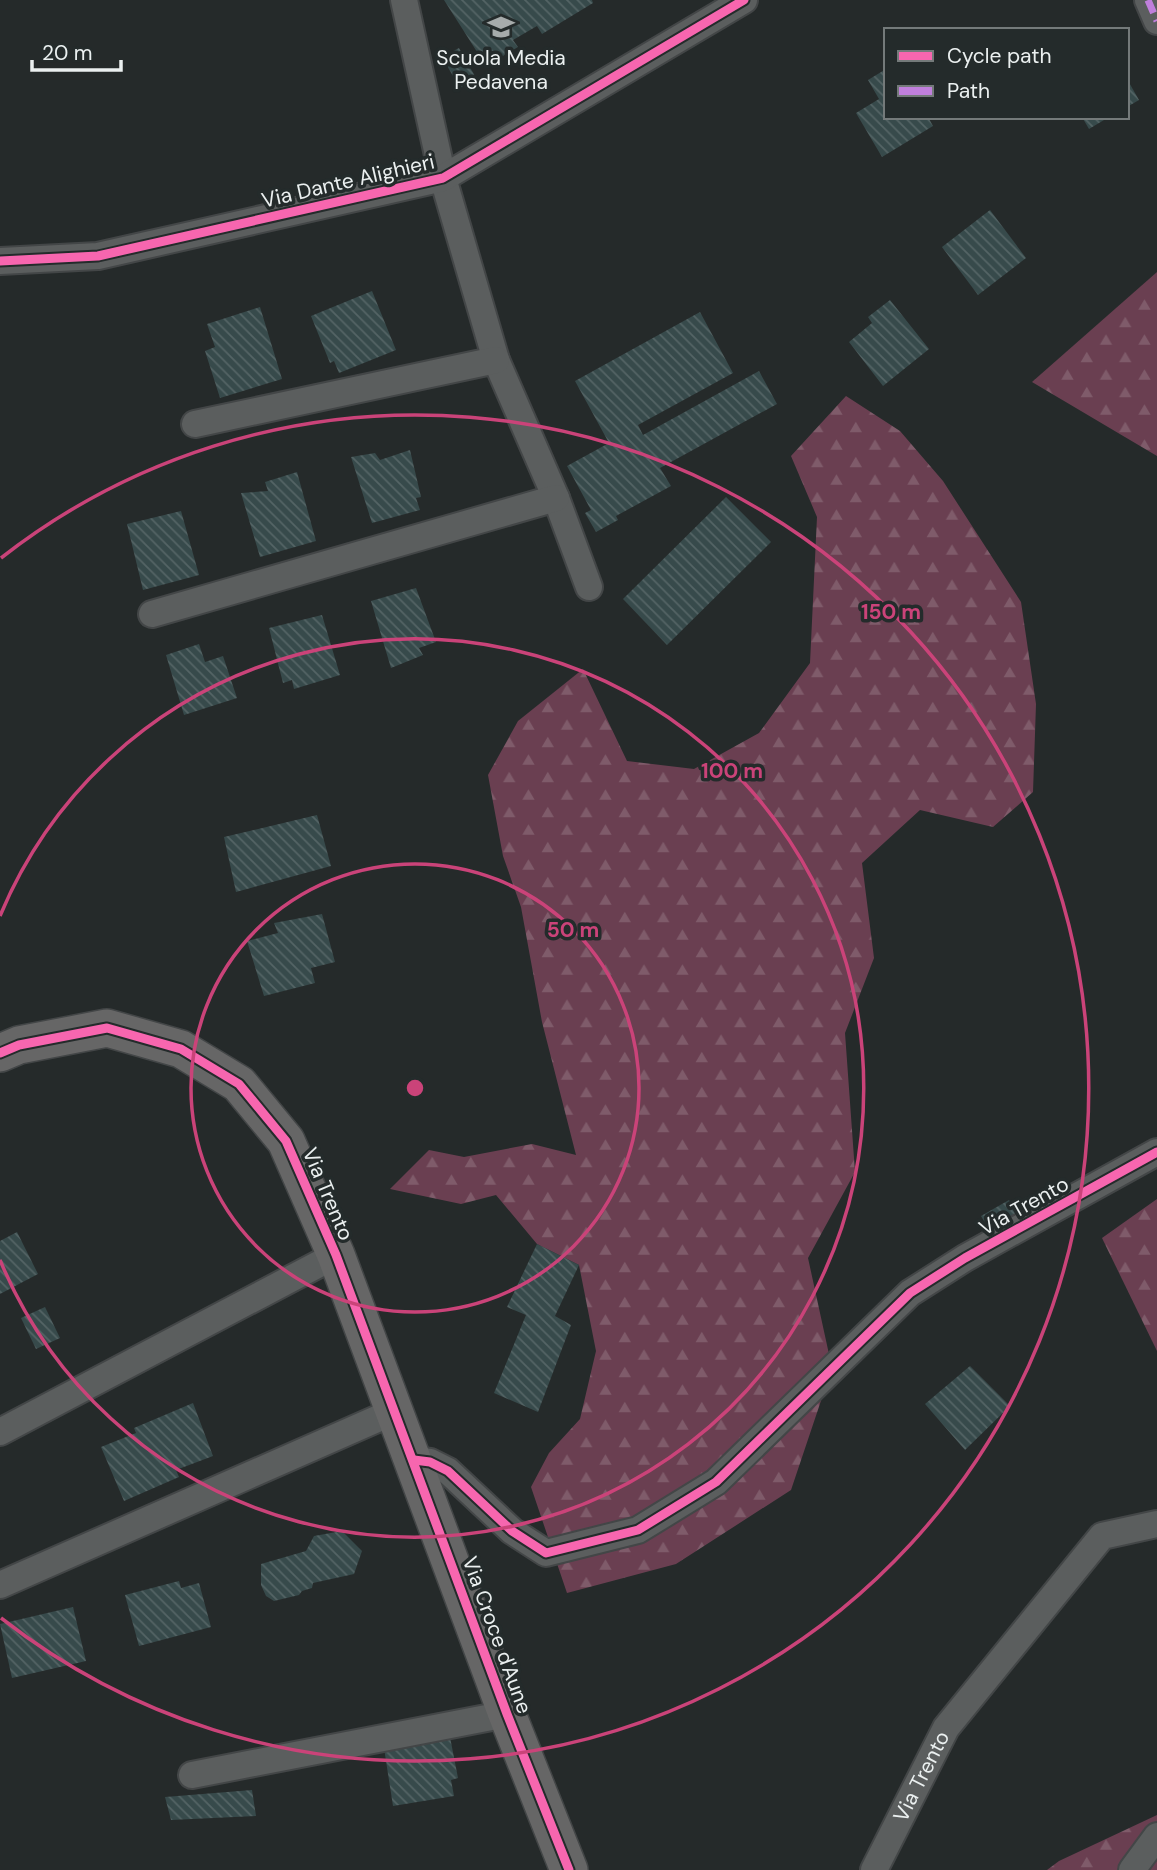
<svg xmlns="http://www.w3.org/2000/svg" width="1157" height="1870" viewBox="0 0 1157 1870" font-family="'DM Sans',sans-serif">
  <defs>
    <pattern id="forest-firs" width="22" height="20" patternUnits="userSpaceOnUse" patternTransform="scale(1.75)"><rect width="22" height="20" fill="#6a3f51"/><path d="M5 1l3.5 6h-7zM16 11l3.5 6h-7z" fill="#7f5b6a"/></pattern>
    <pattern id="building-back-hatch" width="6" height="6" patternUnits="userSpaceOnUse" patternTransform="scale(1.75)"><rect width="6" height="6" fill="#374a4b"/><path d="M-1 5l2 2M0 0l6 6M5-1l2 2" fill="none" stroke="#546465"/></pattern>
  </defs>
  <rect width="100%" height="100%" fill="#252a2a"/>
  <g fill="url(#forest-firs)">
    <path d="M1157,272V456L1032,382Z"/>
    <path d="M846,396L900,431L943,481L1021,602L1036,704L1033,792L993,827L920,810L862,863L874,958L845,1033L855,1172L808,1258L832,1368L791,1490L676,1564L567,1593L531,1487L549,1453L580,1419L596,1351L579,1265L537,1244L496,1195L461,1204L390,1189L429,1150L464,1157L532,1144L576,1155L542,1022L521,907L503,856L488,775L518,721L583,669L627,761L694,769L759,733L810,663L817,517L791,456Z"/>
    <path d="M1157,1199V1351L1102,1238Z"/>
    <path d="M1157,1815V1870H1047L1059,1861Z"/>
  </g>
  <g fill="url(#building-back-hatch)">
    <path d="M444,0H592L593,3L542,34L537,26L513,40L518,47L486,66Z"/>
    <path d="M459,48L476,78L460,88L442,57Z"/>
    <path d="M886,69V117H928L933,126L882,157L856,113L879,99L868,80Z"/>
    <path d="M1127,79L1139,100L1127,107Z"/>
    <path d="M1082,117H1109L1089,129Z"/>
    <path d="M990,210L1026,258L978,295L942,247Z"/>
    <path d="M372,291L396,350L339,373L334,361L330,363L311,316Z"/>
    <path d="M890,300L929,349L883,386L849,342L872,323L868,317Z"/>
    <path d="M260,307L282,379L220,398L205,351L215,347L207,324Z"/>
    <path d="M700,312L733,373L638,425L643,435L759,371L777,404L660,468L671,486L616,516L618,520L596,532L585,513L591,510L567,466L609,443L575,381Z"/>
    <path d="M410,450L421,497L416,498L420,510L372,523L351,457L375,453L380,460Z"/>
    <path d="M297,472L316,541L260,557L241,493L268,491L265,482Z"/>
    <path d="M726,497L771,542L667,645L623,599Z"/>
    <path d="M181,511L199,575L143,590L127,524Z"/>
    <path d="M416,588L436,642L419,648L423,655L391,668L371,601Z"/>
    <path d="M322,615L340,675L294,689L292,680L283,683L269,628Z"/>
    <path d="M199,644L205,662L223,656L237,698L184,715L166,655Z"/>
    <path d="M317,815L331,866L236,892L224,837Z"/>
    <path d="M322,914L335,962L311,968L315,983L264,996L247,941L278,933L274,923Z"/>
    <path d="M1009,1200L1019,1217L991,1233L981,1216Z"/>
    <path d="M17,1232L38,1274L0,1294V1241Z"/>
    <path d="M537,1244L579,1265L555,1316L571,1325L538,1412L494,1393L526,1315L507,1307Z"/>
    <path d="M45,1307L60,1338L36,1349L21,1318Z"/>
    <path d="M970,1366L1010,1406L965,1450L925,1404Z"/>
    <path d="M193,1403L213,1456L176,1470L179,1477L124,1501L101,1447L136,1433L134,1428Z"/>
    <path d="M342,1531L362,1551L354,1574L313,1583L312,1588L302,1591L299,1595L274,1601L266,1596L261,1585V1564L306,1551L314,1536Z"/>
    <path d="M179,1581L181,1588L199,1583L211,1627L139,1646L125,1595Z"/>
    <path d="M73,1607L86,1661L12,1678L0,1624Z"/>
    <path d="M450,1737L458,1778L451,1780L454,1796L393,1806L384,1748Z"/>
    <path d="M252,1790L256,1816L171,1820L165,1797Z"/>
  </g>
  <g fill="none" stroke-linecap="round" stroke-linejoin="round">
    <defs>
      <g id="street">
        <path d="M404,0L443,178L496,360L556,498L589,587"/>
        <path d="M1148,0L1157,21"/>
        <path d="M0,261L98,256L443,178L744,0"/>
        <path d="M195,424L496,360"/>
        <path d="M152,614L556,498"/>
        <path d="M0,1432L336,1255"/>
        <path d="M414,1460L430,1462L448,1471L512,1531L546,1553L638,1530L716,1482L910,1293L965,1258L1157,1152"/>
        <path d="M0,1585L395,1411"/>
        <path d="M192,1775L507,1714"/>
        <path id="s1" d="M874,1870L946,1728L1102,1536L1157,1524"/>
        <path d="M1132,1870L1157,1836"/>
      </g>
      <path id="secondary" d="M0,1053L19,1045L107,1028L181,1049L239,1084L286,1141L336,1255L507,1714L569,1870"/>
    </defs>
    <use href="#street" stroke="#434647" stroke-width="30"/>
    <use href="#secondary" stroke="#434647" stroke-width="40"/>
    <use href="#street" stroke="#5b5e5e" stroke-width="26"/>
    <use href="#secondary" stroke="#666" stroke-width="37"/>
    <path stroke="#c07fdc" stroke-width="7" stroke-dasharray="14 7" stroke-linecap="butt" d="M1148,0L1157,21"/>
    <defs>
      <g id="cycleway">
        <path d="M0,261L98,256L443,178L744,0"/>
        <path d="M0,1053L19,1045L107,1028L181,1049L239,1084L286,1141L336,1255L507,1714L569,1870"/>
        <path d="M414,1460L430,1462L448,1471L512,1531L546,1553L638,1530L716,1482L910,1293L965,1258L1157,1152"/>
      </g>
    </defs>
    <use href="#cycleway" stroke="#242b2b" stroke-width="13"/>
    <use href="#cycleway" stroke="#f766af" stroke-width="9"/>
  </g>
  <g fill="none" stroke="#ca4379" stroke-width="3.5">
    <circle cx="415" cy="1088" r="224"/>
    <path d="M0 916A449 449 0 1 1 0 1260"/>
    <path d="M1 558A673 673 0 1 1 1 1618"/>
  </g>
  <defs>
    <symbol id="school-bare" viewBox="-9 -9 18 18"><path d="M0-5L7-2L0 1L-7-2ZM-4 1L0 2.5L4 1V4Q0 6-4 4Z" fill="#a6abab" stroke="#242b2b" stroke-width="2.5" paint-order="stroke"/></symbol>
  </defs>
  <g fill-rule="evenodd">
    <use href="#school-bare" x="482" y="8" width="38" height="38"/>
  </g>
  <g text-anchor="middle" stroke-width="7" stroke-linejoin="round" paint-order="stroke">
    <g font-size="21" fill="#ebf0f0" stroke="#242b2b">
      <text x="501" y="65">Scuola Media<tspan x="501" dy="24">Pedavena</tspan></text>
    </g>
    <g font-size="21" fill="#ebf0f0" stroke="#242b2b">
      <text transform="translate(348 181) rotate(-13)" y="7">Via Dante Alighieri</text>
      <text transform="translate(328 1194) rotate(67)" y="7">Via Trento</text>
      <text transform="translate(1024 1206) rotate(-29)" y="7">Via Trento</text>
      <text transform="translate(497 1635) rotate(70)" y="7">Via Croce d'Aune</text>
      <text dy="7" stroke="none"><textPath href="#s1" startOffset="105">Via Trento</textPath></text>
    </g>
  </g>
  <circle cx="415" cy="1088" r="10" fill="#ca4379" stroke="#242b2b" stroke-width="3.5"/>
  <g font-size="21" text-anchor="middle" font-weight="bold" fill="#ca4379" stroke="#242b2b" stroke-width="7" stroke-linejoin="round" paint-order="stroke">
    <text x="891" y="619">150 m</text>
    <text x="732" y="778">100 m</text>
    <text x="573" y="937">50 m</text>
  </g>
  <rect x="884" y="28" width="245" height="91" fill="#242b2b" stroke="#747a7a" stroke-width="2"/>
  <rect x="898" y="51" width="35" height="10" fill="#f766af" stroke="#747a7a" stroke-width="2"/>
  <text x="947" y="63" font-size="21" fill="#ebf0f0">Cycle path</text>
  <rect x="898" y="86" width="35" height="10" fill="#c07fdc" stroke="#747a7a" stroke-width="2"/>
  <text x="947" y="98" font-size="21" fill="#ebf0f0">Path</text>
  <path d="M32 60v10h89v-10" fill="none" stroke="#ebf0f0" stroke-width="3.5"/>
  <text x="42" y="60" font-size="21" fill="#ebf0f0" stroke="#242b2b" stroke-width="5" paint-order="stroke">20 m</text>
</svg>
